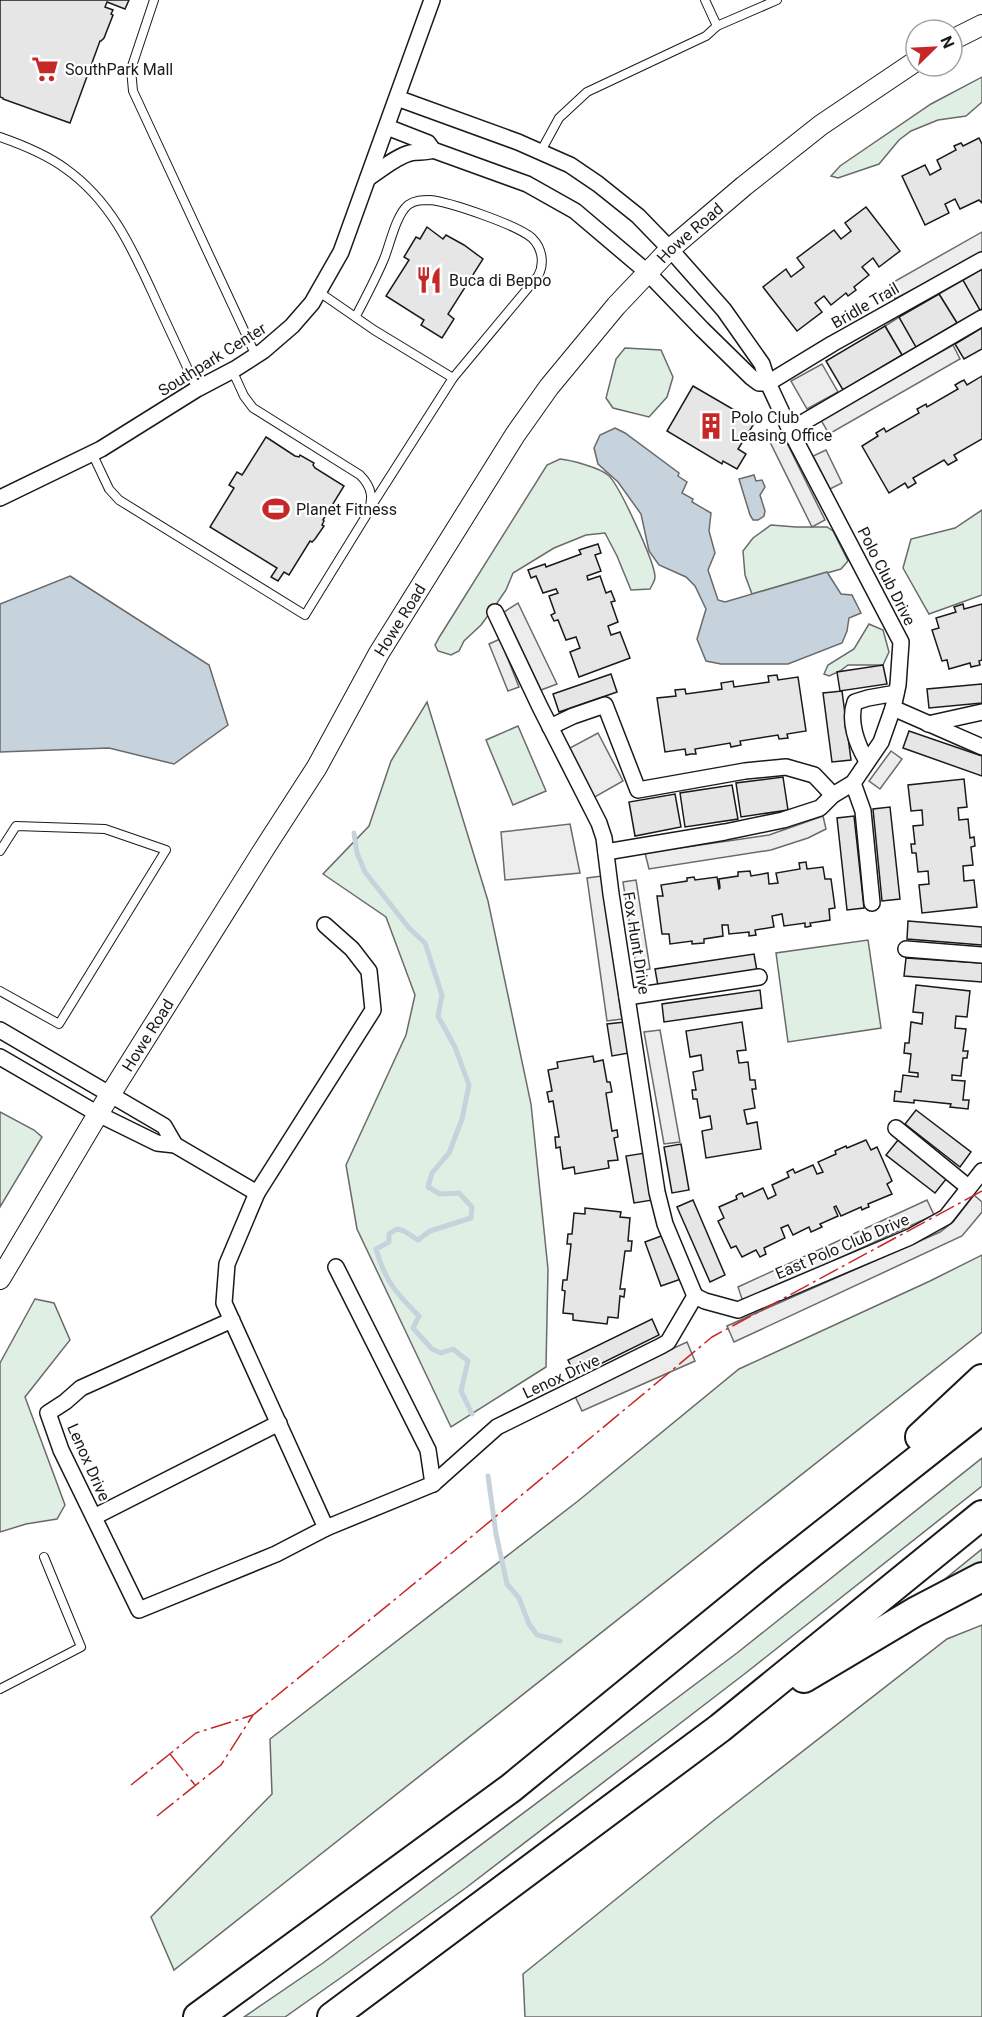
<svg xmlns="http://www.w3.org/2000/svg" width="982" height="2017" viewBox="0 0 982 2017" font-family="Roboto,sans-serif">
  <rect width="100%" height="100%" fill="#fff"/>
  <g fill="#e0efe3" stroke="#6a6a6a" stroke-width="1.5">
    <path d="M982,77V102L966,116L938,120L911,131L899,140L879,164L838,178L831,176L840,166L931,104Z"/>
    <path d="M625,348L661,350L673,377L667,397L649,417L613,408L606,398L616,359Z"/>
    <path d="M560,459C571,460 600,468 608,475C619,484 655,563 655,577C655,581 652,585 650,589L631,590L617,556L605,533L586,535L554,548L513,573L506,590L495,606L481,625L464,641L459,651L451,655L438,651L435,645L440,636L547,465Z"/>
    <path d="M982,510V595L929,614L903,568L911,539L955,528Z"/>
    <path d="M771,525L796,527H827L833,531L848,561L841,569L752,594L745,575L743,551L753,538Z"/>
    <path d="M869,624L883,630L889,652L883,665H848L840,671L829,676L824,674L828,665L854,649Z"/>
    <path d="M427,702L488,901L531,1104L548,1269L546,1367L451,1427L357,1229L346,1165L406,1035L415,995L386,917L323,874L369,826L391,761Z"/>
    <path d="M518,726L546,791L513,805L486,740Z"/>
    <path d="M868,940L881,1028L788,1042L776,953Z"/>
    <path d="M0,1112L34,1130L42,1137L0,1207Z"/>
    <path d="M982,1255V1332L174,1970L151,1917L272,1794L270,1739L578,1501L739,1369L930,1281Z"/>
    <path d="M35,1299L54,1303L70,1340L25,1397L65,1505L57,1519L26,1524L0,1532V1363Z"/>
    <path d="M982,1458V1486L747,1672L467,1887L339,1979L285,2017H244L323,1963L737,1653Z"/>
    <path d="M982,1549V1568L919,1600Z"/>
    <path d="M982,1625V2017H525L523,1974L713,1821L947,1639Z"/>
  </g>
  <g fill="#ededed" stroke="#6a6a6a" stroke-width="1.5">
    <path d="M982,232V253L895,299L890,284Z"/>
    <path d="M963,280L980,310L957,323L939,294Z"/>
    <path d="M899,317L916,347L902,355L885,326Z"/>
    <path d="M953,345L960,359L829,434L821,420Z"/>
    <path d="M822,364L838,392L807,409L791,381Z"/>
    <path d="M783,435L825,520L812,527L770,442Z"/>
    <path d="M826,450L842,483L830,489L813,456Z"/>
    <path d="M518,603L557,684L541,690L504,612Z"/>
    <path d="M500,639L519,687L508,691L489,644Z"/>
    <path d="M598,733L623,781L593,798L568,749Z"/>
    <path d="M891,751L902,759L880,789L869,781Z"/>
    <path d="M823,816L826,829L808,838L771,850L649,869L645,853L769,835Z"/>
    <path d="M570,824L580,873L505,880L501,832Z"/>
    <path d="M602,876L622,1019L607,1021L587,878Z"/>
    <path d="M636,880L650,969L637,972L623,882Z"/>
    <path d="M660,1030L680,1142L664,1144L644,1032Z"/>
    <path d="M974,1195L982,1202V1212L962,1236L734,1342L727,1326L940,1232L953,1222Z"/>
    <path d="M927,1200L934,1215L743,1302L738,1287Z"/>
    <path d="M687,1342L695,1361L582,1411L574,1394Z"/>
  </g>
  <g fill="#c6d2dc" stroke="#6a6a6a" stroke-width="1.5">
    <path d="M615,428L625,433L679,473L678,476L687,482L682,493L693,499L692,502L711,513L709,531L715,553L708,570L718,600L725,602L827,572L841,594L852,595L861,613L849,618L847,631L842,643L788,664H721L706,661L697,639L706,609L695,586L686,577L659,565L649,551L641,514L618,482L598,464L594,448L600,435Z"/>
    <path d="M754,475L756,481L762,480L765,487L760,495L765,511L764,516L758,520H753L750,515L739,479Z"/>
    <path d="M70,576L209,665L228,725L174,764L109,748L0,752V604Z"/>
  </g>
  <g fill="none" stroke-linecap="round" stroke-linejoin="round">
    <g stroke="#c6d2dc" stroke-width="5">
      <path d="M354,833L357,853L365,872L409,928L425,943L442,995L438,1016L455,1047L469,1085L462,1119L449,1153L432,1173L428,1187L440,1194L459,1193L472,1207L471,1218L430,1231L418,1240L404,1231L397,1229L389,1234V1242L376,1249C385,1281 396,1293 419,1316L413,1328L432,1349L441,1353L453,1349L468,1361L461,1391L472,1414"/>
      <path d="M488,1476L496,1534L507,1584L519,1598L529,1624L537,1635L560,1641"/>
    </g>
  </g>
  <g fill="#e6e6e6" stroke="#1a1a1a" stroke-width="1.5">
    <path d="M0,0H129L125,9L107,2L105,7L113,10L111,14L113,15L104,38L101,41H100L70,123L3,99V98L0,97Z"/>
    <path d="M979,138L982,144V203L979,200L960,209L955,199L945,204L949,213L925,225L902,176L925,165L930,175L941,169L937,160L956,150L954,146L961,143L963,146Z"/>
    <path d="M866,207L900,251L879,267L873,258L862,267L869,275L854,287L856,290L848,296L846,293L831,305L824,296L815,303L822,312L797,331L763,287L786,269L791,277L804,267L797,258L834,230L841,239L851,231L845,223Z"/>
    <path d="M427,227L443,239L446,235L464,245L483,259L448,314L454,319L442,338L421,325L424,320L386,296L409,260L404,257L416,237L420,239Z"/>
    <path d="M982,269V309L980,310L963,280Z"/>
    <path d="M939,294L957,323L916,347L899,317Z"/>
    <path d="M885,326L902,355L843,390L826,361Z"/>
    <path d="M982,328V349L964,359L955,344Z"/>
    <path d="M982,376V439L954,455L957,460L948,465L944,460L913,478L916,483L908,488L905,483L889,493L862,446L878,436L876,433L884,428L886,432L919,413L917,409L926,404L927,407L958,389L955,385L960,382L964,380L967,385Z"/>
    <path d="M693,386L755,422L738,449L746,454L737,469L723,461L722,464L667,431Z"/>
    <path d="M266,437L295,456L299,457L300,455L314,463L313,465L315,468L344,486L323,520L324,521L322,525L324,526L315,539L312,542L310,541L289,575L284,572L278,581L271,577L277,568L210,527L234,488L229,485L237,472L242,475L244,472Z"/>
    <path d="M598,544L601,553L595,555L601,571L587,576L588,580L600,576L606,593L611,591L615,601L611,602L618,622L608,626L611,635L620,632L630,658L579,677L570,652L580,648L576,637L566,640L558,620L554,621L551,615L555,613L549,596L558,593L556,589L543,593L536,576L531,578L528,570L545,564L546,567L581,554L579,550Z"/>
    <path d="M963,604L964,609L982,604V660L979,661L980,665L971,667L970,663L949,669L947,660L942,661L932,630L939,628L936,618L956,612L954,607Z"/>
    <path d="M883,665L887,684L840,691L837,672Z"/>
    <path d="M611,674L617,692L559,712L553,694Z"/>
    <path d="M777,675L778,680L798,677L806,731L787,734L788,738L779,739L778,735L740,741L741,745L731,747L730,743L695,749L696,754H691L686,755L685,749L665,752L657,698L676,696L675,690L685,689L686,694L722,689L721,683L733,681L734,687L769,682L768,676Z"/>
    <path d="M982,684V703L929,708L927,689Z"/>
    <path d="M842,691L851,760L832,762L823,693Z"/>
    <path d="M909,731L982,756V776L903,748Z"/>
    <path d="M783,777L788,810L741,817L736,783Z"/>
    <path d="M964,779L967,807L958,808L959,820L968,819L970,838L974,837L975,846L971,847L973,865L963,866L964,881L974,880L977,907L922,913L919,885L929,884L928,871L918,872L916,853H912L911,844H915L913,826L923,825L922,810L911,811L908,785Z"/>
    <path d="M732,785L738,819L685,827L680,793Z"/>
    <path d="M675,794L681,827L635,836L629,802Z"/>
    <path d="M890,807L900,899L882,901L873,809Z"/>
    <path d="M854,816L864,908L847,910L837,818Z"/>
    <path d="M806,862L807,869L823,867L825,879H831L835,908L829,909L830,920L810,923L811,926L807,927H805V923L784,926L782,914L772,916L774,927L755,930L756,935L749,936V932L729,934L728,925H722L723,936L704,939V943L692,944V941L670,944L669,934H662L657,896H663L661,885L687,881V878L694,877L695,880L717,877L719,889L720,888L719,879L738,876V872L750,871L751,876L768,873L769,884L778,883L776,873L800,869L799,863Z"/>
    <path d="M908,921L982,927V945L907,939Z"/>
    <path d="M754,954L757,971L658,986L655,969Z"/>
    <path d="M906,958L982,963V982L904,976Z"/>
    <path d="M916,985L970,991L967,1017L956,1016L955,1028L966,1029L963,1051H968L967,1058H963L961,1076L952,1075V1080L965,1081L963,1100H969L968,1109L950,1107L951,1104L914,1100V1103L894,1101L895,1091L901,1092L903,1075L918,1077V1073L909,1072L911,1054L904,1053L905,1043H909L911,1022L922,1024L923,1013L913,1012Z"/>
    <path d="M760,990L762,1008L664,1022L662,1004Z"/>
    <path d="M625,1022L629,1053L612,1056L607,1024Z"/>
    <path d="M742,1022L746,1050L737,1051L739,1063L748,1062L750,1080H755L756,1089H752L755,1108L744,1110L747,1124L757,1122L761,1149L706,1158L702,1131L712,1129L710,1116L700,1118L697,1099H693L692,1090H696L693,1072L703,1070L701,1055L690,1057L686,1031Z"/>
    <path d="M593,1056L594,1062L603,1060L607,1082H610L612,1092L606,1093L612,1131L617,1130L618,1137L614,1138L618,1160L608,1161L609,1168L575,1174L574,1167L563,1169L560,1147L556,1148L555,1137H559L553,1101L549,1102L547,1092L552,1091L548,1070L558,1068L557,1062Z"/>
    <path d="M916,1110L971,1152L960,1167L905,1124Z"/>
    <path d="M866,1140L871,1150L877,1147L892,1181L887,1184L892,1194L868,1204L869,1207L866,1208L862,1210L861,1207L841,1216L836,1206L834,1207L838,1216L820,1224L822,1227L811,1232L809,1227L793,1235L788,1225L781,1228L785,1238L764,1248L766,1254L760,1257L756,1250L742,1257L736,1246L731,1248L718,1221L724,1218L719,1207L737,1199L736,1196L739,1194L742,1193L744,1197L763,1188L768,1199L776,1195L772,1185L789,1177L787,1172L793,1169L795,1173L813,1165L817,1174L823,1172L818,1162L836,1154L835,1151L846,1146L847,1148Z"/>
    <path d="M898,1140L947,1178L935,1193L886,1155Z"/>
    <path d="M681,1144L689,1190L672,1193L664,1147Z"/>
    <path d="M645,1153L653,1200L634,1203L626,1156Z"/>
    <path d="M693,1200L725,1275L710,1282L677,1207Z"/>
    <path d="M585,1208L621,1212L620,1217L630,1218L628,1241H632L631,1251H625L620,1289H625L624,1297L620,1296L618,1318L608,1317L607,1324L573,1320V1314L563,1313L565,1291L562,1290L563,1280H567L571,1244H567L568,1234H572L574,1213L585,1214Z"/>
    <path d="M664,1235L681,1279L661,1286L645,1242Z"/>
    <path d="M652,1319L659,1335L576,1376L568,1360Z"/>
  </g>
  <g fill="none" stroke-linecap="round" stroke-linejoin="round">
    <defs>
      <g id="service">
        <path d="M154,0L131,69L133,91L256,356"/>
        <path d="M705,0L717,26"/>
        <path d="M0,137C23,145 46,154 66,169C111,201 132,248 154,296C168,327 183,358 197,389"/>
        <path d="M541,151L559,118L587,92L706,36L717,26L777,0"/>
        <path d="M319,292L374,330L453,378"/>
        <path d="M356,316C366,297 376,278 384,259C390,244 396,215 408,205C415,200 422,200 430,200C450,202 517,225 532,238C542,248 545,263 538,276L453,378L372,505"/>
        <path d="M92,453L109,489L119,500L305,615L366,516C374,500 373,488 360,475L253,408L244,396L232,370"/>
        <path d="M0,851L16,826L105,829L166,850L59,1024L0,991"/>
        <path d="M0,1689L81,1647L44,1557"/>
      </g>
      <g id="minor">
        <path d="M397,98L518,142L570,165L598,184L638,216L670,249L724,310L762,364L768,383L790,430L901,642L898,685L893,708L881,742L853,783L833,795L820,808L783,820L725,832L606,852"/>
        <path d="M387,127L428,143L433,150L527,184L575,211L647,272L702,329L751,377L759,383H768"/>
        <path d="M368,178C381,170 395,157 410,153C418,151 426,153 433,150"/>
        <path d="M768,383L832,344L982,260"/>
        <path d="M790,430L982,318"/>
        <path d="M0,498L101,449L197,389L235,369L263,351L292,326L312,303L341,252L432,0"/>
        <path d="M495,612L540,707L599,823L604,838L611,894L657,1192L665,1224L695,1296"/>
        <path d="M893,708L982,747"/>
        <path d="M928,724L982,712"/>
        <path d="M550,727L573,716L605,705L638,790L745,771L786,767L814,775L833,795"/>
        <path d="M867,761C857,745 848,721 855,702L868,698L896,693"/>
        <path d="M853,783L863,811L872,903"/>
        <path d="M906,949L982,955"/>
        <path d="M627,997L759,977"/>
        <path d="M0,1030L164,1126L175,1145"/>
        <path d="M0,1057L98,1114L157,1143L175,1145L257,1193L373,1010L369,971L352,949L325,925"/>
        <path d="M896,1128L968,1187"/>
        <path d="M695,1296L705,1301L738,1310L910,1237L946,1217L982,1171"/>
        <path d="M232,1320L81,1388L65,1402L48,1413L61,1450L139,1610L276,1554L326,1528L224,1303L227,1264L257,1193"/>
        <path d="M433,1484L497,1427L661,1346L668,1342L695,1296"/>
        <path d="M94,1517L279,1423"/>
        <path d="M326,1528L433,1484L428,1450L336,1267"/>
      </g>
      <g id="tertiary">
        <path d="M952,40L982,25"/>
        <path id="s1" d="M0,1279L98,1114L266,846L317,767L379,653L515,435L549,387L616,306L670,249L744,186L821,125L916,61"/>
      </g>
      <g id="motorway">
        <path d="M920,1437L982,1379"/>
        <path d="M804,1678L915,1612L982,1577"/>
        <path d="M198,2017L511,1788L773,1574L982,1409"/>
        <path d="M332,2017L720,1728L982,1515"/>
      </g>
    </defs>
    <use href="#service" stroke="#1a1a1a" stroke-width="10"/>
    <use href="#minor" stroke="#1a1a1a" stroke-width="18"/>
    <use href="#tertiary" stroke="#1a1a1a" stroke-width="22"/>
    <use href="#motorway" stroke="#1a1a1a" stroke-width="32"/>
    <use href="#service" stroke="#fff" stroke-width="8"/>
    <use href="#minor" stroke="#fff" stroke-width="15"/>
    <use href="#tertiary" stroke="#fff" stroke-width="20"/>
    <use href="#motorway" stroke="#fff" stroke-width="28"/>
    <g stroke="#c62828" stroke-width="1.5" stroke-dasharray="21 4.5 3 4.5" stroke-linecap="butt">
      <path d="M170,1754L195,1785"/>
      <path d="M131,1785L196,1733L253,1715"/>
      <path d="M157,1816L221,1765L253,1715L453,1552L712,1337L982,1191"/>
    </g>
  </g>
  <defs>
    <symbol id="supermarket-bare" viewBox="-9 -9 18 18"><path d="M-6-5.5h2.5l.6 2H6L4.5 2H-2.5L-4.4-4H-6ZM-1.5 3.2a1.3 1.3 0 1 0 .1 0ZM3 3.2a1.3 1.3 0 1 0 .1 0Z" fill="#c62828" stroke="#fff" stroke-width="2.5" paint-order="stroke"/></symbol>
    <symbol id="restaurant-bare" viewBox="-9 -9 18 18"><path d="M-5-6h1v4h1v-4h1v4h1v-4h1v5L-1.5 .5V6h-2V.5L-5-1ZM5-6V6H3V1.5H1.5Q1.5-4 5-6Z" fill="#c62828" stroke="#fff" stroke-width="2.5" paint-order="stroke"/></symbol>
    <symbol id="building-bare" viewBox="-9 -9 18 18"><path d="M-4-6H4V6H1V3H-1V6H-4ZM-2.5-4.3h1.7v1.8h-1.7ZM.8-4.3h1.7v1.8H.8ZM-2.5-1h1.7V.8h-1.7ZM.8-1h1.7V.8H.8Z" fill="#c62828" stroke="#fff" stroke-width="2.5" paint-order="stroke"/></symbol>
    <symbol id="stadium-bare" viewBox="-9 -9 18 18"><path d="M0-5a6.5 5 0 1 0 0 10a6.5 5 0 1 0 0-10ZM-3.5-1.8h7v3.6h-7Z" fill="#c62828" stroke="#fff" stroke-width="2.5" paint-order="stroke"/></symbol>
  </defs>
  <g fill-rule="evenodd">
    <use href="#supermarket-bare" x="26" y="50" width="38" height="38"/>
    <use href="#restaurant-bare" x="410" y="261" width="38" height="38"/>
    <use href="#building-bare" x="692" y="407" width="38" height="38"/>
    <use href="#stadium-bare" x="257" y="490" width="38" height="38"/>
  </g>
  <g text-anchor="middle" stroke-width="4.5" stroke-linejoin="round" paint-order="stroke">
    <g font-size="16" fill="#1a1a1a" stroke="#fff" text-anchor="start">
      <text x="65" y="75">SouthPark Mall</text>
      <text x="449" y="286">Buca di Beppo</text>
      <text x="731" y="423">Polo Club<tspan x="731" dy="18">Leasing Office</tspan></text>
      <text x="296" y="515">Planet Fitness</text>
    </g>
    <g font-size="16" fill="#1a1a1a" stroke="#fff">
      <text dy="6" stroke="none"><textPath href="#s1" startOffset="1257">Howe Road</textPath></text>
      <text transform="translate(865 305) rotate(-30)" y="6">Bridle Trail</text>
      <text transform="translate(212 359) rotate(-32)" y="6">Southpark Center</text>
      <text transform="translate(887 576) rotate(63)" y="6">Polo Club Drive</text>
      <text dy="6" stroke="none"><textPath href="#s1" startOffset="771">Howe Road</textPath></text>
      <text transform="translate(637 943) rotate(81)" y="6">Fox Hunt Drive</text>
      <text dy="6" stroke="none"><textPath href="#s1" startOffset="285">Howe Road</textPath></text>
      <text transform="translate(842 1246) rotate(-23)" y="6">East Polo Club Drive</text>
      <text transform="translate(561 1376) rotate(-25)" y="6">Lenox Drive</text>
      <text transform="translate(89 1462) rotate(66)" y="6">Lenox Drive</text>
    </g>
  </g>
  <g transform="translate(934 48) rotate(66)"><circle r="28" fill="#ffffff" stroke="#a3a3a3" stroke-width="1.5"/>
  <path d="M0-4.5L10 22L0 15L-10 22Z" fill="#c62828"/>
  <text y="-9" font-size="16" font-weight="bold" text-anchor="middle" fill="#1a1a1a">N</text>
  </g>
</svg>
